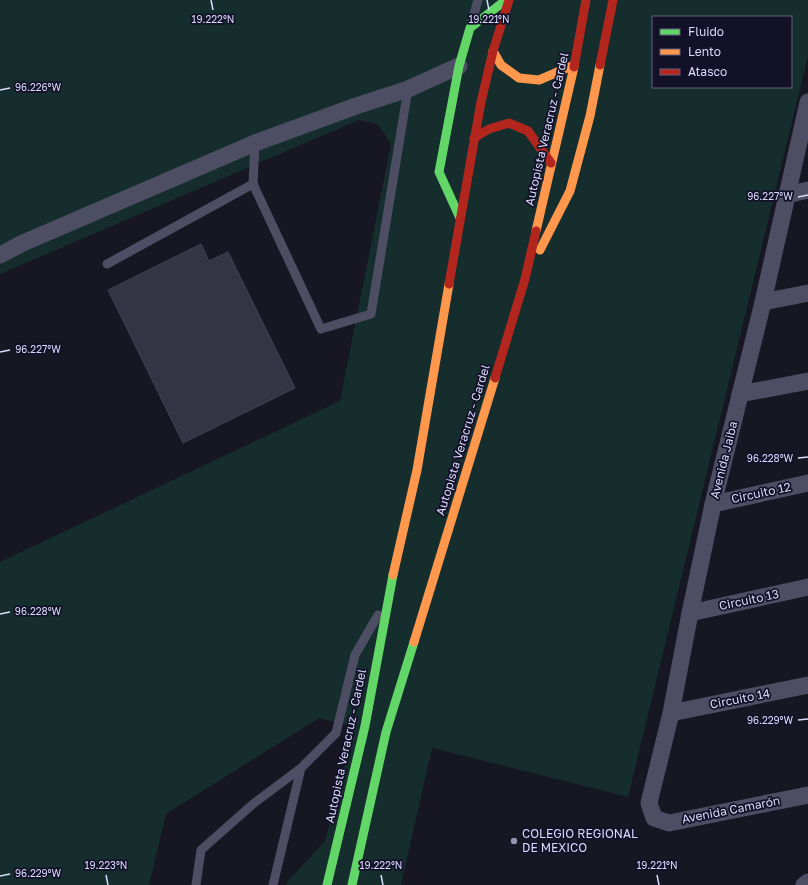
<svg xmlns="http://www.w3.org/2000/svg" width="808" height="885" viewBox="0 0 808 885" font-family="'Golos Text',sans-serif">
  <rect width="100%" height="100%" fill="#171623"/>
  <path fill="#152e2d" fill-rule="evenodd" d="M0,0H808V56L628,797L432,748L401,885H286L287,882L325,841L355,727L319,718L166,814L149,885H0V562L340,401L391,144L378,124L359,120L0,274ZM653,17H791V87H653Z"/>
  <path fill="#353444" stroke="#434156" d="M201,244L209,261L228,252L295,388L183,443L108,290Z"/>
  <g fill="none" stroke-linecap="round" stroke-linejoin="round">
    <g stroke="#4d4e63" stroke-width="9">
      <path d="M472,21L478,0"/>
      <path d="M255,143L253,184L321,329L371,314L408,89"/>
      <path d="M107,264L253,184"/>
      <path d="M196,885L201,850L253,804L301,768L336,733L355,655L378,615"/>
      <path d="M273,885L301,768"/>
    </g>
    <g stroke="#4d4e63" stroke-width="17">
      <path d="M808,102L763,302L713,504L690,613L671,713L649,803L654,818L669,823L808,795"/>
      <path d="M786,195L808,190"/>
      <path d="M0,255L23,243L255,143L356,106L408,89L459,66"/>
      <path d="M763,302L808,293"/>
      <path d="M740,394L808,381"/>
      <path d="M713,504L808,483"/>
      <path d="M690,613L808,587"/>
      <path d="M671,713L808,685"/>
      <path d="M804,885L808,882"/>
    </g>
    <g stroke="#63d668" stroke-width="9">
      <path d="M460,218L439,172L459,66L470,28L506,0"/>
      <path d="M327,885L365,726L393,575"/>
      <path d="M352,885L386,732L414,642"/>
    </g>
    <g stroke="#ff974d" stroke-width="9">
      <path d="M493,51L501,65L519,78L539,80L574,65"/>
      <path d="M536,231L574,67"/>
      <path d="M540,250L570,191L590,116L600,65"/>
      <path d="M393,575L417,470L449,284"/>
      <path d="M414,642L495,378"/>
    </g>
    <g stroke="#b3261e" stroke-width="9">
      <path d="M600,65L613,0"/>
      <path d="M574,67L586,0"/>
      <path d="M474,138L489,129L509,123L528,131L551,163"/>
      <path d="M449,284L481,102L493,51L509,0"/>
      <path d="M495,378L525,279L536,231"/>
    </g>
  </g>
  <path fill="none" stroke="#dadafd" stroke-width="1.5" d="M211,0L213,10M487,0L489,10M0,90L10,88M798,197L808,195M0,352L10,350M798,458L808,457M0,614L10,612M798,720L808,719M106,875L108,885M381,875L383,885M657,875L659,885M0,876L10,874"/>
  <circle fill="#9695b1" stroke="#131128" stroke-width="1.5" cx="514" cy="841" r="4"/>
  <g text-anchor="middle" stroke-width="3.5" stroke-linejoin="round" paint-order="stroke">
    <g font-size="12" fill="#dadafd" stroke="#131128">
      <text transform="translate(547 129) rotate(-77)" y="4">Autopista Veracruz - Cardel</text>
      <text transform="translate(463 440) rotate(-73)" y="4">Autopista Veracruz - Cardel</text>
      <text transform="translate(724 460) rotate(-76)" y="4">Avenida Jaiba</text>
      <text transform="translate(761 493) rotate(-12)" y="4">Circuito 12</text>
      <text transform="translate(749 600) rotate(-12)" y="4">Circuito 13</text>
      <text transform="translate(740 699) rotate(-11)" y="4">Circuito 14</text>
      <text transform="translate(346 746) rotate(-78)" y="4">Autopista Veracruz - Cardel</text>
      <text transform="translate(731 810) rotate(-11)" y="4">Avenida Camarón</text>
    </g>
    <g font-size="12" fill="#dadafd" stroke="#131128" text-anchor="start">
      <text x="522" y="838">COLEGIO REGIONAL<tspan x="522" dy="14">DE MEXICO</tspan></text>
    </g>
  </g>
  <g font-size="10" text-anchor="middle" fill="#dadafd" stroke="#131128" stroke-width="3.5" stroke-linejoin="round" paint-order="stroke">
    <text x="213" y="23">19.222°N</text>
    <text x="489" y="23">19.221°N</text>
    <text x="38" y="91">96.226°W</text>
    <text x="770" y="200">96.227°W</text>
    <text x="38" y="353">96.227°W</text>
    <text x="770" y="462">96.228°W</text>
    <text x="38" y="615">96.228°W</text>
    <text x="770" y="724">96.229°W</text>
    <text x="106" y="869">19.223°N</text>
    <text x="381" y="869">19.222°N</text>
    <text x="657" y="869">19.221°N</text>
    <text x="38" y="877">96.229°W</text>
  </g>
  <rect x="652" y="16" width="140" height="72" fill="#131128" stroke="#63617d"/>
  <rect x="660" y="29" width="20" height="6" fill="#63d668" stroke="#63617d"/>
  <text x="688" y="36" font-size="12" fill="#dadafd">Fluido</text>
  <rect x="660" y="49" width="20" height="6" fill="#ff974d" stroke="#63617d"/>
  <text x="688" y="56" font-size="12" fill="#dadafd">Lento</text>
  <rect x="660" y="69" width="20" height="6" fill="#b3261e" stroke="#63617d"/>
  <text x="688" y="76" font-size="12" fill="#dadafd">Atasco</text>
</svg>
